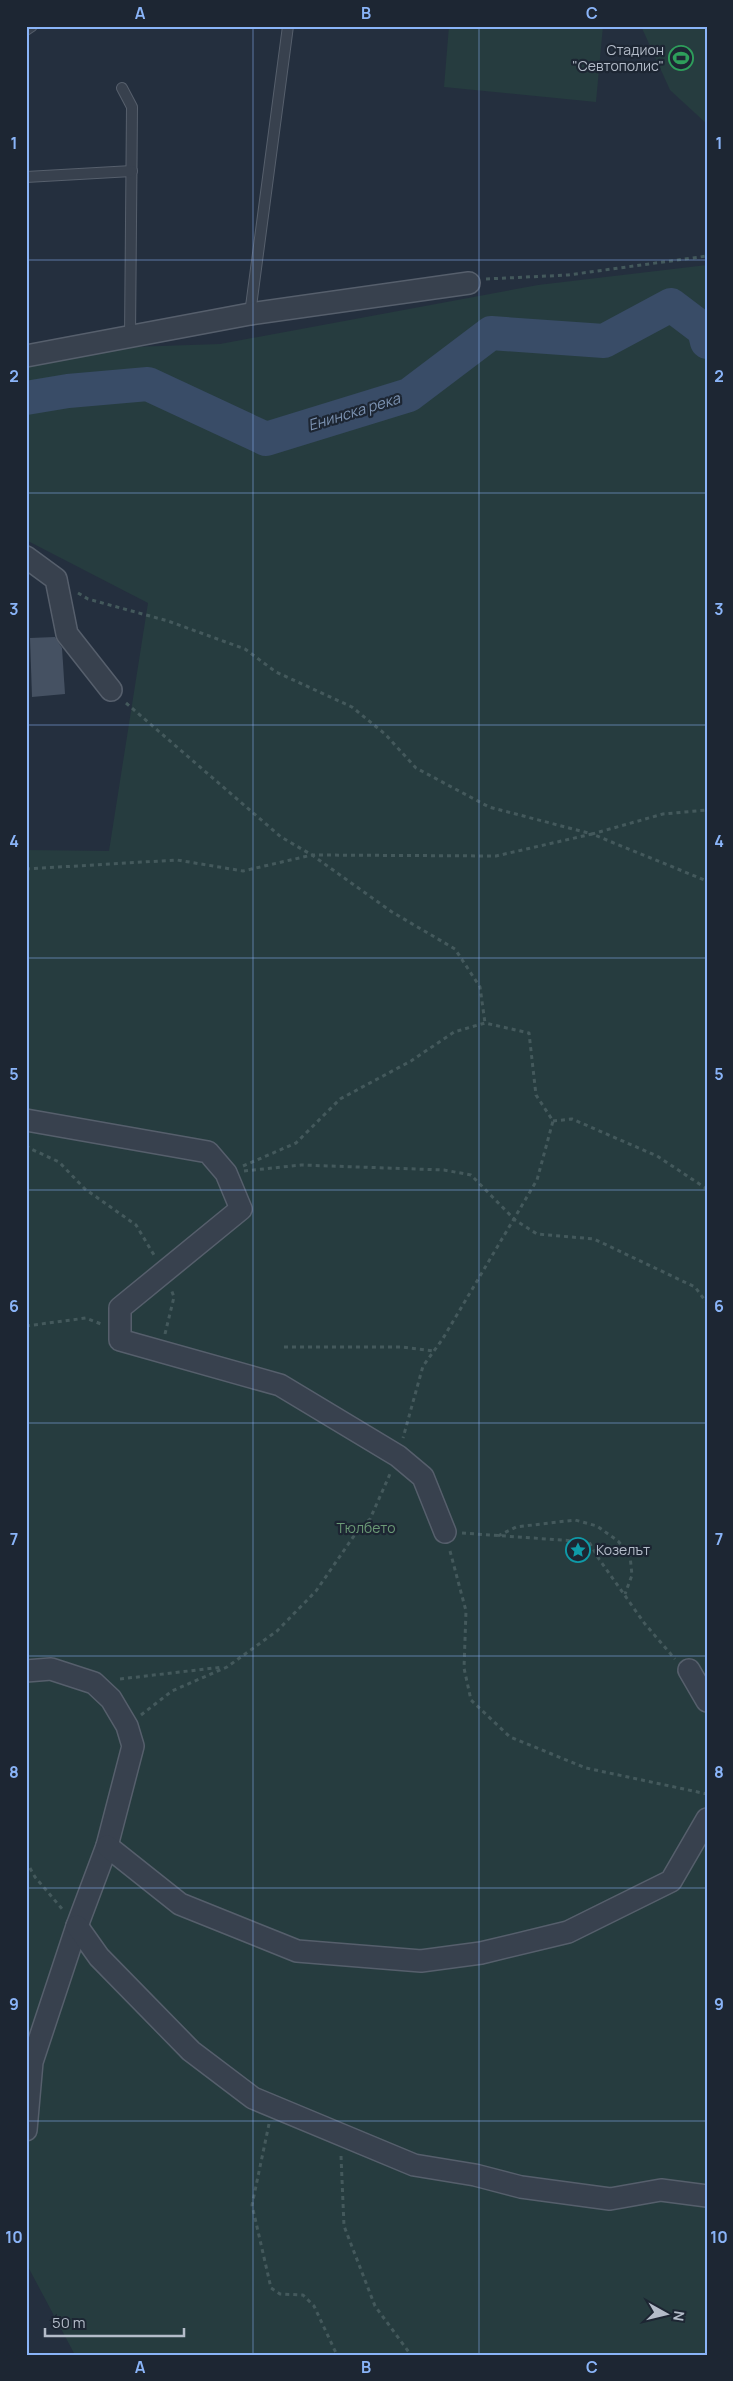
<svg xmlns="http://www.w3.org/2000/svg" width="733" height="2381" viewBox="0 0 733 2381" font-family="Manrope,sans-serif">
  <rect width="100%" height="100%" fill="#242f3e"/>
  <g fill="#263c3f">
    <path d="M449,26H603L596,102L444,87Z"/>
    <path d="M641,26H707V124L670,90Z"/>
    <path d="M707,265V2355H75L26,2263V850L109,851L148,603L26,540V365L131,347L220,344L538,285Z"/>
  </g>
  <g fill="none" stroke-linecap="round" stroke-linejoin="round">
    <path stroke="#394c67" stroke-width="34" d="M26,398L68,391L148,384L266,439L409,395L491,333L604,341L671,305L704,330L707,342"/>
  </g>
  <path fill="#455162" d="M55,637L62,648L65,694L32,697L30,638Z"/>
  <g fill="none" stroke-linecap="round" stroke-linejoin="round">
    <defs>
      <g id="lane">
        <path d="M26,30L32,26"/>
        <path d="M122,88L132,107L130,337"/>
        <path d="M26,177L132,171"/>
        <path d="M250,314L288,26"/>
      </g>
      <g id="street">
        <path d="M26,356L250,314L469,283"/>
        <path d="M26,557L56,579L67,634L111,690"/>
        <path d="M26,1120L208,1152L226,1173L241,1209L120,1308V1340L280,1385L398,1456L423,1477L445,1532"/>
        <path d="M689,1670L707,1701"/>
        <path d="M26,1671L51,1669L94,1683L111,1699L127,1726L133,1746L107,1846L77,1926L32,2062L26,2130"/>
        <path d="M107,1846L180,1904L297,1951L421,1961L481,1953L568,1932L671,1881L707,1819"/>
        <path d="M77,1926L99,1957L191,2051L253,2098L414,2165L475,2175L521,2187L610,2199L661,2190L707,2196"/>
      </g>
    </defs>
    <use href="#lane" stroke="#565f6c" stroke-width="12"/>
    <use href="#street" stroke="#565f6c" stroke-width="24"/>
    <g stroke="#44595c" stroke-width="3" stroke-dasharray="4 4" stroke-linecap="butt">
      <path d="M486,279L568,275L707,256"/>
      <path d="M78,593L88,599L168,621L245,649L276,672L352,707L385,734L416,768L489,807L592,834L663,814L707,810"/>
      <path d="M126,703L281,837L312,855L392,912L455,949L480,987L485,1023"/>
      <path d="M26,869L177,860L243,871L312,855L496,856L592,834L707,881"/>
      <path d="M553,1121L572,1119L657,1156L707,1189"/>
      <path d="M26,1145L29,1148L59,1162L85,1189L136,1225L154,1255"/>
      <path d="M243,1166L296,1143L340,1099L411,1061L454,1032L485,1023L529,1033L536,1095L553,1121L537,1180L442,1340L423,1366L403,1438"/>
      <path d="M244,1171L301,1165L444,1170L471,1175L515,1220L537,1234L594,1239L695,1287L707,1303"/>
      <path d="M26,1326L86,1318L101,1324"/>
      <path d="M165,1334L174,1297L171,1289"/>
      <path d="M284,1347H401L434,1351"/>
      <path d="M462,1533L589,1542L599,1559L645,1624L675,1659"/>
      <path d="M498,1536L516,1527L575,1520L597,1526L618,1541L630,1556L632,1575L625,1594"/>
      <path d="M450,1551L466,1611L464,1668L471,1700L510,1737L586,1768L707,1794"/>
      <path d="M120,1679L223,1667"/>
      <path d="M141,1715L172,1691L227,1667L277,1631L316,1591L358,1530L370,1519L390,1474"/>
      <path d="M26,1861L35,1877L63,1910"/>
      <path d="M269,2124L252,2205L271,2288L280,2294L303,2295L314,2306L337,2355"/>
      <path d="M341,2156L344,2226L375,2306L411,2355"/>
    </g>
    <use href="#lane" stroke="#38414e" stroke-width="10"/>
    <use href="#street" stroke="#38414e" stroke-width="21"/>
  </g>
  <path fill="none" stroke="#8ab4f8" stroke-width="1" stroke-opacity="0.55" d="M253,26V2355M479,26V2355M26,260H707M26,493H707M26,725H707M26,958H707M26,1190H707M26,1423H707M26,1656H707M26,1888H707M26,2121H707"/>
  <defs>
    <symbol id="stadium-ring" viewBox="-11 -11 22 22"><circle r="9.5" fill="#1d2633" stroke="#2e9e5b" stroke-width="1.5"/><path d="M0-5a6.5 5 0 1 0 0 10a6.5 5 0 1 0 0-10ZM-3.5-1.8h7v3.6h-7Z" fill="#2e9e5b"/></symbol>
    <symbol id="sight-ring" viewBox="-11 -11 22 22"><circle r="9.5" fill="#1d2633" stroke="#0f9aa8" stroke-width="1.5"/><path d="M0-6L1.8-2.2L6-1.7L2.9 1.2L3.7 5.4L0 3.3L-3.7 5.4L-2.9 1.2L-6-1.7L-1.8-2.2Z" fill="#0f9aa8"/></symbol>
  </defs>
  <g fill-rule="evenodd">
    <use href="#stadium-ring" x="667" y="44" width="28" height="28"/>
    <use href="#sight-ring" x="564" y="1536" width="28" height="28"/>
  </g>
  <g text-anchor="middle" stroke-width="4.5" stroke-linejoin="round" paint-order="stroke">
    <g font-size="14" fill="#b4bcc9" stroke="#1d2633" text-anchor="end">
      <text x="664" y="55">Стадион<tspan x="664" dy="16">"Севтополис"</tspan></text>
      <text x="596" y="1555" text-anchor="start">Козелът</text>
    </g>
    <g font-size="14" fill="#6b9a76" stroke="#1d2633">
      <text x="366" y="1533">Тюлбето</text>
    </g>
    <g font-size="15" font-style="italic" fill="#7c92b1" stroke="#1d2633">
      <text transform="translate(354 412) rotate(-17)" y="5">Енинска река</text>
    </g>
  </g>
  <rect width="733" height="2381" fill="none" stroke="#1d2633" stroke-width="55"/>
  <g transform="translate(666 2314) rotate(98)" stroke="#1d2633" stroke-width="4" paint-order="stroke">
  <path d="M0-4L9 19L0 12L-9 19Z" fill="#b4bcc9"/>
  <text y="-8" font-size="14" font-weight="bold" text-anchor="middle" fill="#b4bcc9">N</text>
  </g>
  <path d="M45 2328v8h139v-8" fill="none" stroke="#b4bcc9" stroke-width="2.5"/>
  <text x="52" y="2328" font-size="15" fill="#b4bcc9" stroke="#1d2633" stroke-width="4" paint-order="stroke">50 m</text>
  <rect x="28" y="28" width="678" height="2326" fill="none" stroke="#8ab4f8" stroke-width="2"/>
  <g font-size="16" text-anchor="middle" font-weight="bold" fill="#8ab4f8">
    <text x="140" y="19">A</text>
    <text x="366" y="19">B</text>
    <text x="592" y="19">C</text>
    <text x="14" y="149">1</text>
    <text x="719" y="149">1</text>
    <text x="14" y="382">2</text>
    <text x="719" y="382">2</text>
    <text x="14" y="615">3</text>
    <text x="719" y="615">3</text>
    <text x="14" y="847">4</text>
    <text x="719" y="847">4</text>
    <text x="14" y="1080">5</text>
    <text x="719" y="1080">5</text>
    <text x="14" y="1312">6</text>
    <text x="719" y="1312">6</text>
    <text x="14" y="1545">7</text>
    <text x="719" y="1545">7</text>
    <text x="14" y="1778">8</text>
    <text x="719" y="1778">8</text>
    <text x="14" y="2010">9</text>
    <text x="719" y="2010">9</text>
    <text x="14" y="2243">10</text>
    <text x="719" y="2243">10</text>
    <text x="140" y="2373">A</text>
    <text x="366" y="2373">B</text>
    <text x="592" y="2373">C</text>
  </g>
</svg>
